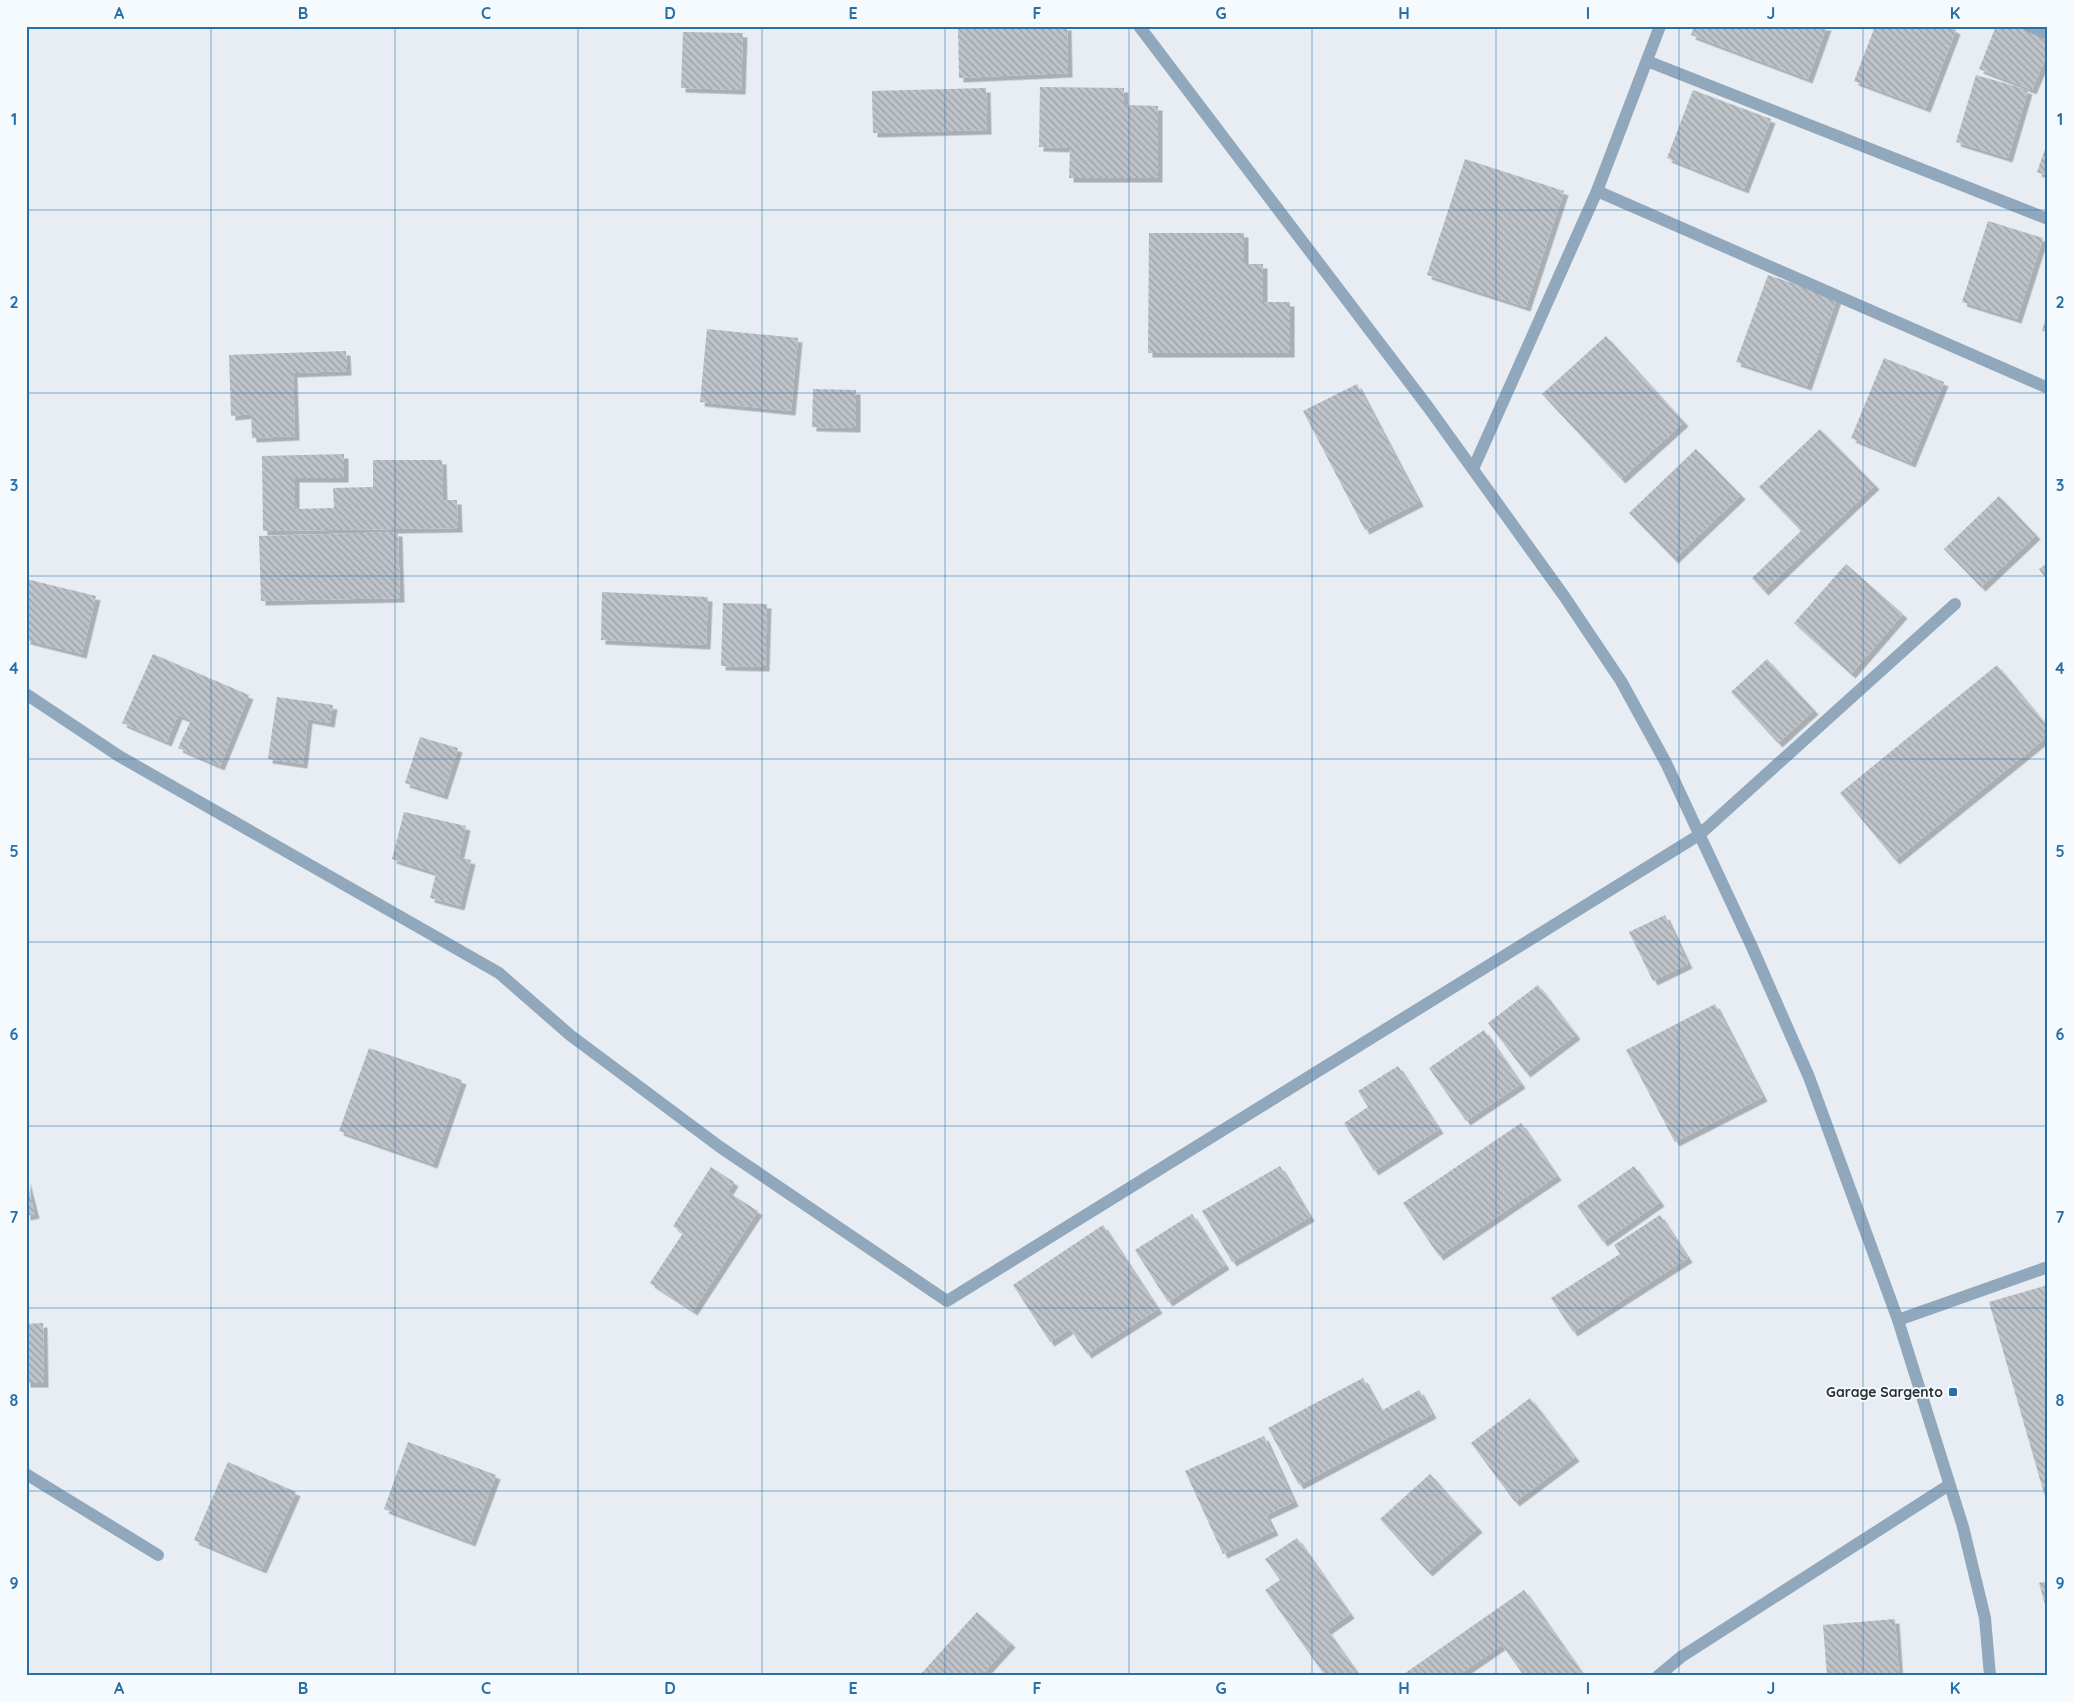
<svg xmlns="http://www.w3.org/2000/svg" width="2074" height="1702" viewBox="0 0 2074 1702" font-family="Quicksand,sans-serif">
  <defs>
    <pattern id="building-back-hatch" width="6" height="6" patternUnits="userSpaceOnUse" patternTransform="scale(1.25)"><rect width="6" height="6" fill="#bdc3c8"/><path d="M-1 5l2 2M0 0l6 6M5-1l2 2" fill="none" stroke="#9a9fa3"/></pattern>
    <filter id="shadow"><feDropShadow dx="4.5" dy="4.5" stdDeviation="0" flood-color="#0004"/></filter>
  </defs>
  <rect width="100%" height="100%" fill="#e7edf3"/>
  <g fill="url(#building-back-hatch)" filter="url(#shadow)">
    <path d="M958,26H1067L1068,73L959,78Z"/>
    <path d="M1694,26H1827L1808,79L1691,35Z"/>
    <path d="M1875,26H1948L1956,30L1926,108L1854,81Z"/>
    <path d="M1996,26H2018L2048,38V52L2032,90L1979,69Z"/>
    <path d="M683,32L743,33L741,90L681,88Z"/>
    <path d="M1976,75L2028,90L2008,158L1956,142Z"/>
    <path d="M1040,87L1124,88V105L1158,106V178H1069L1070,148L1039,147Z"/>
    <path d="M986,88L987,130L873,133L872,91Z"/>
    <path d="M1693,90L1771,119L1744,189L1667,158Z"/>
    <path d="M2047,143H2048V176L2037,172Z"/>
    <path d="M1465,159L1564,191L1526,307L1427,275Z"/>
    <path d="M1988,221L2043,238L2017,319L1962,302Z"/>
    <path d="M1149,233H1244V264H1263V302H1290V353H1148Z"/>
    <path d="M1768,275L1837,298L1807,386L1736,362Z"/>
    <path d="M2047,313H2048V332L2042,331Z"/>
    <path d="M707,329L798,338L791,411L700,402Z"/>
    <path d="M1606,336L1684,422L1621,479L1542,394Z"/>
    <path d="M346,351L347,371L293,373L295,436L252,438L251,414L231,416L229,355Z"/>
    <path d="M1884,358L1944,382L1911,463L1851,438Z"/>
    <path d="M1357,384L1419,502L1365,530L1303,411Z"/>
    <path d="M813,389L856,390V428L812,427Z"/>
    <path d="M1820,429L1875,485L1764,591L1752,578L1801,531L1759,487Z"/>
    <path d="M1696,449L1741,495L1674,559L1629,513Z"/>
    <path d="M344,454V478H295V509L334,508L333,488L373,487V460H442L443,500H457L458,528L263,531L262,456Z"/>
    <path d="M1999,496L2036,535L1981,587L1944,549Z"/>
    <path d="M398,532L400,598L261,601L259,536Z"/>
    <path d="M2048,563V581L2039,569Z"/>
    <path d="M1846,564L1903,614L1851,674L1794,623Z"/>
    <path d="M26,579L96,596L82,654L26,640Z"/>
    <path d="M602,592L708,597L706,645L601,640Z"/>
    <path d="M723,603L767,604L765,667L721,666Z"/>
    <path d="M153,654L249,695L220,766L178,748L191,720L178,715L167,742L122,723Z"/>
    <path d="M1767,659L1814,710L1778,743L1731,692Z"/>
    <path d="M1997,665L2048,727V736L1895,860L1840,793Z"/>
    <path d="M277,697L333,705L330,723L308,719L303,764L268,759Z"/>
    <path d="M420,737L458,748L443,795L405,783Z"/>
    <path d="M404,812L466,826L459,857L471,860L460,906L430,898L436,873L392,859Z"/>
    <path d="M1665,915L1688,964L1653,981L1629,932Z"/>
    <path d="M1538,985L1576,1035L1526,1073L1488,1023Z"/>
    <path d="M1715,1004L1763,1097L1675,1142L1626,1050Z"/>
    <path d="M1484,1030L1521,1084L1466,1121L1429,1068Z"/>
    <path d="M369,1048L462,1080L433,1164L339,1131Z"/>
    <path d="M1398,1066L1439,1129L1374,1171L1344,1123L1368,1107L1358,1091Z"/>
    <path d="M1521,1123L1557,1176L1439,1256L1403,1203Z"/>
    <path d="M1280,1166L1310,1217L1232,1262L1202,1211Z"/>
    <path d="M1634,1166L1660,1202L1603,1242L1577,1206Z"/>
    <path d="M711,1167L734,1182L728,1192L758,1211L693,1311L650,1283L683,1233L673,1226Z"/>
    <path d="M26,1179L35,1214L26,1216Z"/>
    <path d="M1192,1214L1225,1265L1168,1302L1135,1250Z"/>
    <path d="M1660,1215L1688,1258L1573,1332L1551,1298L1620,1254L1614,1245Z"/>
    <path d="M1103,1225L1158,1309L1087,1354L1070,1329L1050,1342L1013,1285Z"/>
    <path d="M2048,1285V1504H2047L1989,1302Z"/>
    <path d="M43,1323L44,1383H26V1324Z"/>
    <path d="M1363,1378L1381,1411L1419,1390L1432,1414L1299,1485L1268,1428Z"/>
    <path d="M1530,1398L1575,1457L1515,1502L1471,1443Z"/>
    <path d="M1264,1436L1294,1502L1266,1515L1274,1531L1223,1554L1185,1471Z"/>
    <path d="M408,1442L496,1475L471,1542L384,1509Z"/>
    <path d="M228,1462L296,1492L262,1569L194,1540Z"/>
    <path d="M1430,1474L1478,1528L1428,1572L1380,1519Z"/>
    <path d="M1297,1538L1350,1614L1327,1630L1356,1671L1349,1676H1325L1265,1590L1280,1580L1265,1559Z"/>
    <path d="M2048,1581V1612H2047L2039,1583Z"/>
    <path d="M1524,1590L1584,1676H1524L1502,1645L1457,1676H1401Z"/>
    <path d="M977,1612L1011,1643L981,1676H919Z"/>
    <path d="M1895,1619L1899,1676H1827L1823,1625Z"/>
  </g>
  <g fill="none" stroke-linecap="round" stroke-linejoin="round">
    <g stroke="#91a8bc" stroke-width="12">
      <path d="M1139,26L1428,407L1564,596L1621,681L1666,763L1752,947L1809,1077L1898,1320L1963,1527L1985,1618L1990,1676"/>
      <path d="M2029,26L2048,34"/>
      <path d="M1647,61L2048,219"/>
      <path d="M1597,191L2048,388"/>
      <path d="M1473,469L1597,191L1660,26"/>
      <path d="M26,694L119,756L499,973L570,1035L720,1147L947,1301L1699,835L1955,604"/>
      <path d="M1898,1320L2048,1267"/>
      <path d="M26,1474L158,1555"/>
      <path d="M1658,1676L1681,1657L1949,1485"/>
    </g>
  </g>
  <path fill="none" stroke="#2a6fa4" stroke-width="1" stroke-opacity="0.55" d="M211,26V1676M395,26V1676M578,26V1676M762,26V1676M945,26V1676M1129,26V1676M1312,26V1676M1496,26V1676M1679,26V1676M1863,26V1676M26,210H2048M26,393H2048M26,576H2048M26,759H2048M26,942H2048M26,1126H2048M26,1308H2048M26,1491H2048"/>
  <rect fill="#2a6fa4" stroke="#f5faff" stroke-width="2" x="1948" y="1387" width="10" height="10" rx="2.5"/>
  <g text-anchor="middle" stroke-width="4" stroke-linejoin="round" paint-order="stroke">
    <g font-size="14" font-weight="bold" fill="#2d3032" stroke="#f5faff" text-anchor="end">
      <text x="1943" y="1397">Garage Sargento</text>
    </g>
  </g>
  <rect width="2074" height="1702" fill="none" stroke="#f5faff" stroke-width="55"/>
  <rect x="28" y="28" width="2018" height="1646" fill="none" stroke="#2a6fa4" stroke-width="2"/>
  <g font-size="16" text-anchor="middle" font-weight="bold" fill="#2a6fa4">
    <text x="119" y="19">A</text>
    <text x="303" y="19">B</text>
    <text x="486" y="19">C</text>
    <text x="670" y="19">D</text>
    <text x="853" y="19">E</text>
    <text x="1037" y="19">F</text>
    <text x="1221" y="19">G</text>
    <text x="1404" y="19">H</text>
    <text x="1588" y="19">I</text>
    <text x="1771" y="19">J</text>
    <text x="1955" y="19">K</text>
    <text x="14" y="125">1</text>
    <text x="2060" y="125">1</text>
    <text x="14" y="308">2</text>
    <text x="2060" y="308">2</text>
    <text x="14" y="491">3</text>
    <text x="2060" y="491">3</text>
    <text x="14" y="674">4</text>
    <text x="2060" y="674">4</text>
    <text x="14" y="857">5</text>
    <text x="2060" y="857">5</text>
    <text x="14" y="1040">6</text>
    <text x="2060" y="1040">6</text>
    <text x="14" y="1223">7</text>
    <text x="2060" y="1223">7</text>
    <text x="14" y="1406">8</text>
    <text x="2060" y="1406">8</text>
    <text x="14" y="1589">9</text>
    <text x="2060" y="1589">9</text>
    <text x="119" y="1694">A</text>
    <text x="303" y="1694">B</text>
    <text x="486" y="1694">C</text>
    <text x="670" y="1694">D</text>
    <text x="853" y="1694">E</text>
    <text x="1037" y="1694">F</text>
    <text x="1221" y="1694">G</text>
    <text x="1404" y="1694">H</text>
    <text x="1588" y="1694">I</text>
    <text x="1771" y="1694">J</text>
    <text x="1955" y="1694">K</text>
  </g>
</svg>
